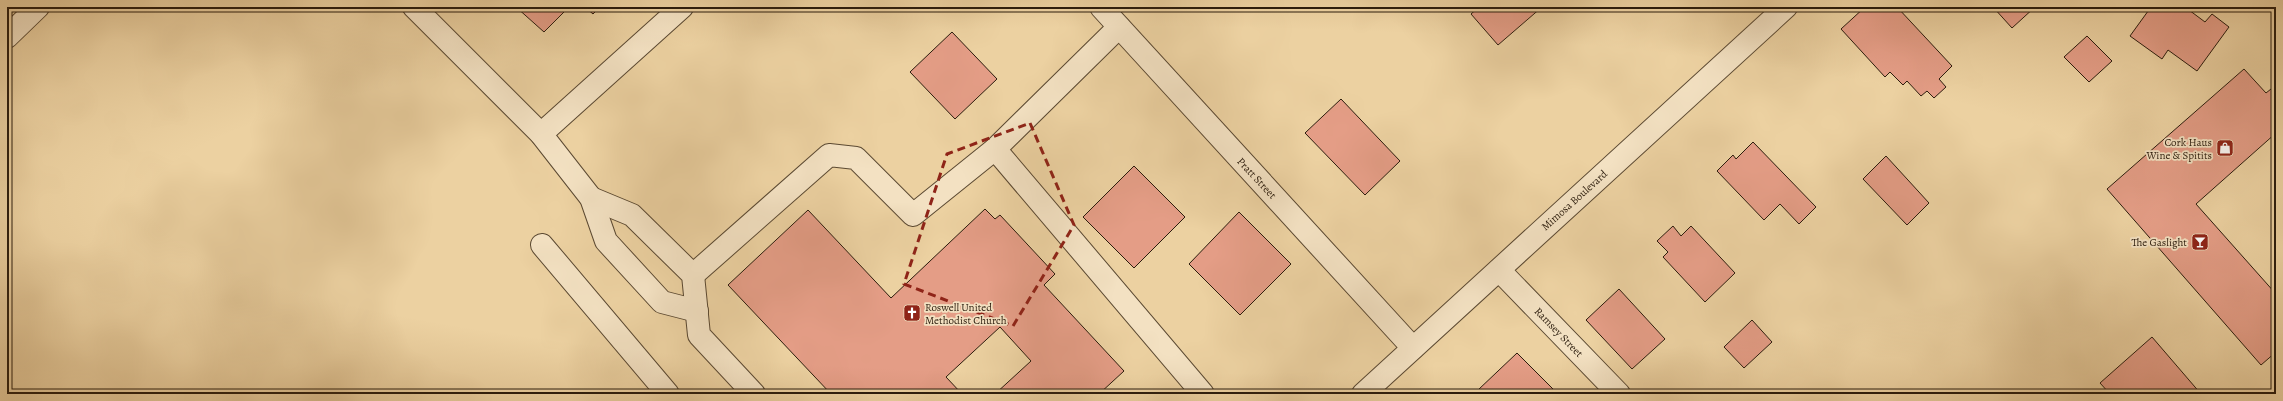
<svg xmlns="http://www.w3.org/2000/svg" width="2283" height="401" viewBox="0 0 2283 401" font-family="Alegreya,serif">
  <rect width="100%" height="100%" fill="#ecd1a1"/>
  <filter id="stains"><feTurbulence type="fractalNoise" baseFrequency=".005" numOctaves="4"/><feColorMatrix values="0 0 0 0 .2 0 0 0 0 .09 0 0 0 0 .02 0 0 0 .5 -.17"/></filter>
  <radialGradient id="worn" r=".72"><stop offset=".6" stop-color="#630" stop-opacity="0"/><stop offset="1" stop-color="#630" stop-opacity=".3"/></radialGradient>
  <g fill="#e49d86" stroke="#2b1c0d">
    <path d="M516,7H569L544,32Z"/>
    <path d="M585,7H600L593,14Z"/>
    <path d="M1479,7H1542L1498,45L1471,14Z"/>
    <path d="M1865,7H1897L1952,66L1939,79L1946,87L1934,98L1927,91L1921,96L1907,81L1903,85L1890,72L1885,77L1841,29Z"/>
    <path d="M1993,7H2035L2012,28Z"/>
    <path d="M2151,7H2185L2205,22L2212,14L2229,27L2197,71L2168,50L2162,59L2130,36Z"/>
    <path d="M952,32L997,79L955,119L910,72Z"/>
    <path d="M2087,36L2112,61L2089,82L2064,57Z"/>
    <path d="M2244,69L2266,93L2276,85V133L2196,204L2276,294V352L2261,365L2107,189Z"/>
    <path d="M1341,99L1400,161L1365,195L1305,133Z"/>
    <path d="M1753,142L1816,207L1799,224L1780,204L1764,220L1717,171L1733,155L1736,159Z"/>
    <path d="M1886,156L1929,203L1907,225L1863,179Z"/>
    <path d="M1134,166L1185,217L1134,268L1083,217Z"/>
    <path d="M985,209L995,219L1000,215L1055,274L1044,285L1124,371L1099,394H995L1031,361L1000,327L946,377L962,394H831L728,285L808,210L891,298Z"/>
    <path d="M1239,212L1291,264L1240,315L1189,264Z"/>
    <path d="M1673,226L1681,236L1691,226L1735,273L1705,302L1663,257L1668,252L1657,241Z"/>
    <path d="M1619,289L1665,339L1632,369L1586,320Z"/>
    <path d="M1752,320L1772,342L1744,368L1724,347Z"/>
    <path d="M2152,337L2201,394H2110L2100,383Z"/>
    <path d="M1517,353L1558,394H1481L1478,390Z"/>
  </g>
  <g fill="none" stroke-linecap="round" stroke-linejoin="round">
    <defs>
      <g id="minor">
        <path d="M414,7L541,134L591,198L606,241L662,302L697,311"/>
        <path d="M1101,7L1413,348"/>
        <path d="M7,37L38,7"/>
        <path d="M541,134L682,7"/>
        <path d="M995,149L1119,27"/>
        <path d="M591,198L632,215L693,275L699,335L754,394"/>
        <path d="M542,245L668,394"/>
        <path d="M1499,270L1619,394"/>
        <path d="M693,275L829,155L856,158L913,215L995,149L1203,394"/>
        <path d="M1363,394L1786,7"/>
      </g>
    </defs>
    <use href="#minor" stroke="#5b4932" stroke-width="24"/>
    <use href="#minor" stroke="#f3e1c2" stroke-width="22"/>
  </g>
  <path fill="none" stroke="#8f2418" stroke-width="3" stroke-dasharray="8 5" stroke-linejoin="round" d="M1030,123L1074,225L1013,326L904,284L947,154Z"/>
  <defs>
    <symbol id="shop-square" viewBox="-11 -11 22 22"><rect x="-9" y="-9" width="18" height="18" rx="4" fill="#8f2418" stroke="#f3e1c2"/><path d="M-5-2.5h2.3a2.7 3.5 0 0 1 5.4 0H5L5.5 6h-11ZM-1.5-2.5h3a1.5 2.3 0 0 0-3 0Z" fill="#fff"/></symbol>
    <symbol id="bar-square" viewBox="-11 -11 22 22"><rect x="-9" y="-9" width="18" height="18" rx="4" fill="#8f2418" stroke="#f3e1c2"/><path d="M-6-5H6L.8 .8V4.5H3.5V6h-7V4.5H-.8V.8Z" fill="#fff"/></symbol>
    <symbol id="church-square" viewBox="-11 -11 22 22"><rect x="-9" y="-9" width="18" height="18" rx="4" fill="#8f2418" stroke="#f3e1c2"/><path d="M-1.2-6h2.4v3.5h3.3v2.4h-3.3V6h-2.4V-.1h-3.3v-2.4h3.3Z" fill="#fff"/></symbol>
  </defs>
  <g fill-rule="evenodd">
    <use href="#shop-square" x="2215" y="138" width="20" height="20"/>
    <use href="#bar-square" x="2190" y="232" width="20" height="20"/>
    <use href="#church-square" x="902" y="303" width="20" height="20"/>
  </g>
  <g text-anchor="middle" stroke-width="3.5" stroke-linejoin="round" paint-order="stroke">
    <g font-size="11" fill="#2b1c0d" stroke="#f3e1c2" text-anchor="end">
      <text x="2212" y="146">Cork Haus<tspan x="2212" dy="13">Wine &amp; Spitits</tspan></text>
      <text x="2187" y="246">The Gaslight</text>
      <text x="925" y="311" text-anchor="start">Roswell United<tspan x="925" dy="13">Methodist Church</tspan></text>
    </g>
    <g font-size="11" fill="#2b1c0d" stroke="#f3e1c2">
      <text transform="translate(1257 178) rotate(47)" y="4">Pratt Street</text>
      <text transform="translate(1574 200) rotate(-42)" y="4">Mimosa Boulevard</text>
      <text transform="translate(1559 332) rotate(46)" y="4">Ramsey Street</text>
    </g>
  </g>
  <rect width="2283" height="401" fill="none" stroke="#ecd1a1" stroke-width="24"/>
  <rect x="8" y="8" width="2267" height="385" fill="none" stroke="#2b1c0d" stroke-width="2"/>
  <rect x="12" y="12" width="2259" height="377" fill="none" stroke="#2b1c0d"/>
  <rect width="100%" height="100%" filter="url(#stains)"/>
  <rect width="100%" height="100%" fill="url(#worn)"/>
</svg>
